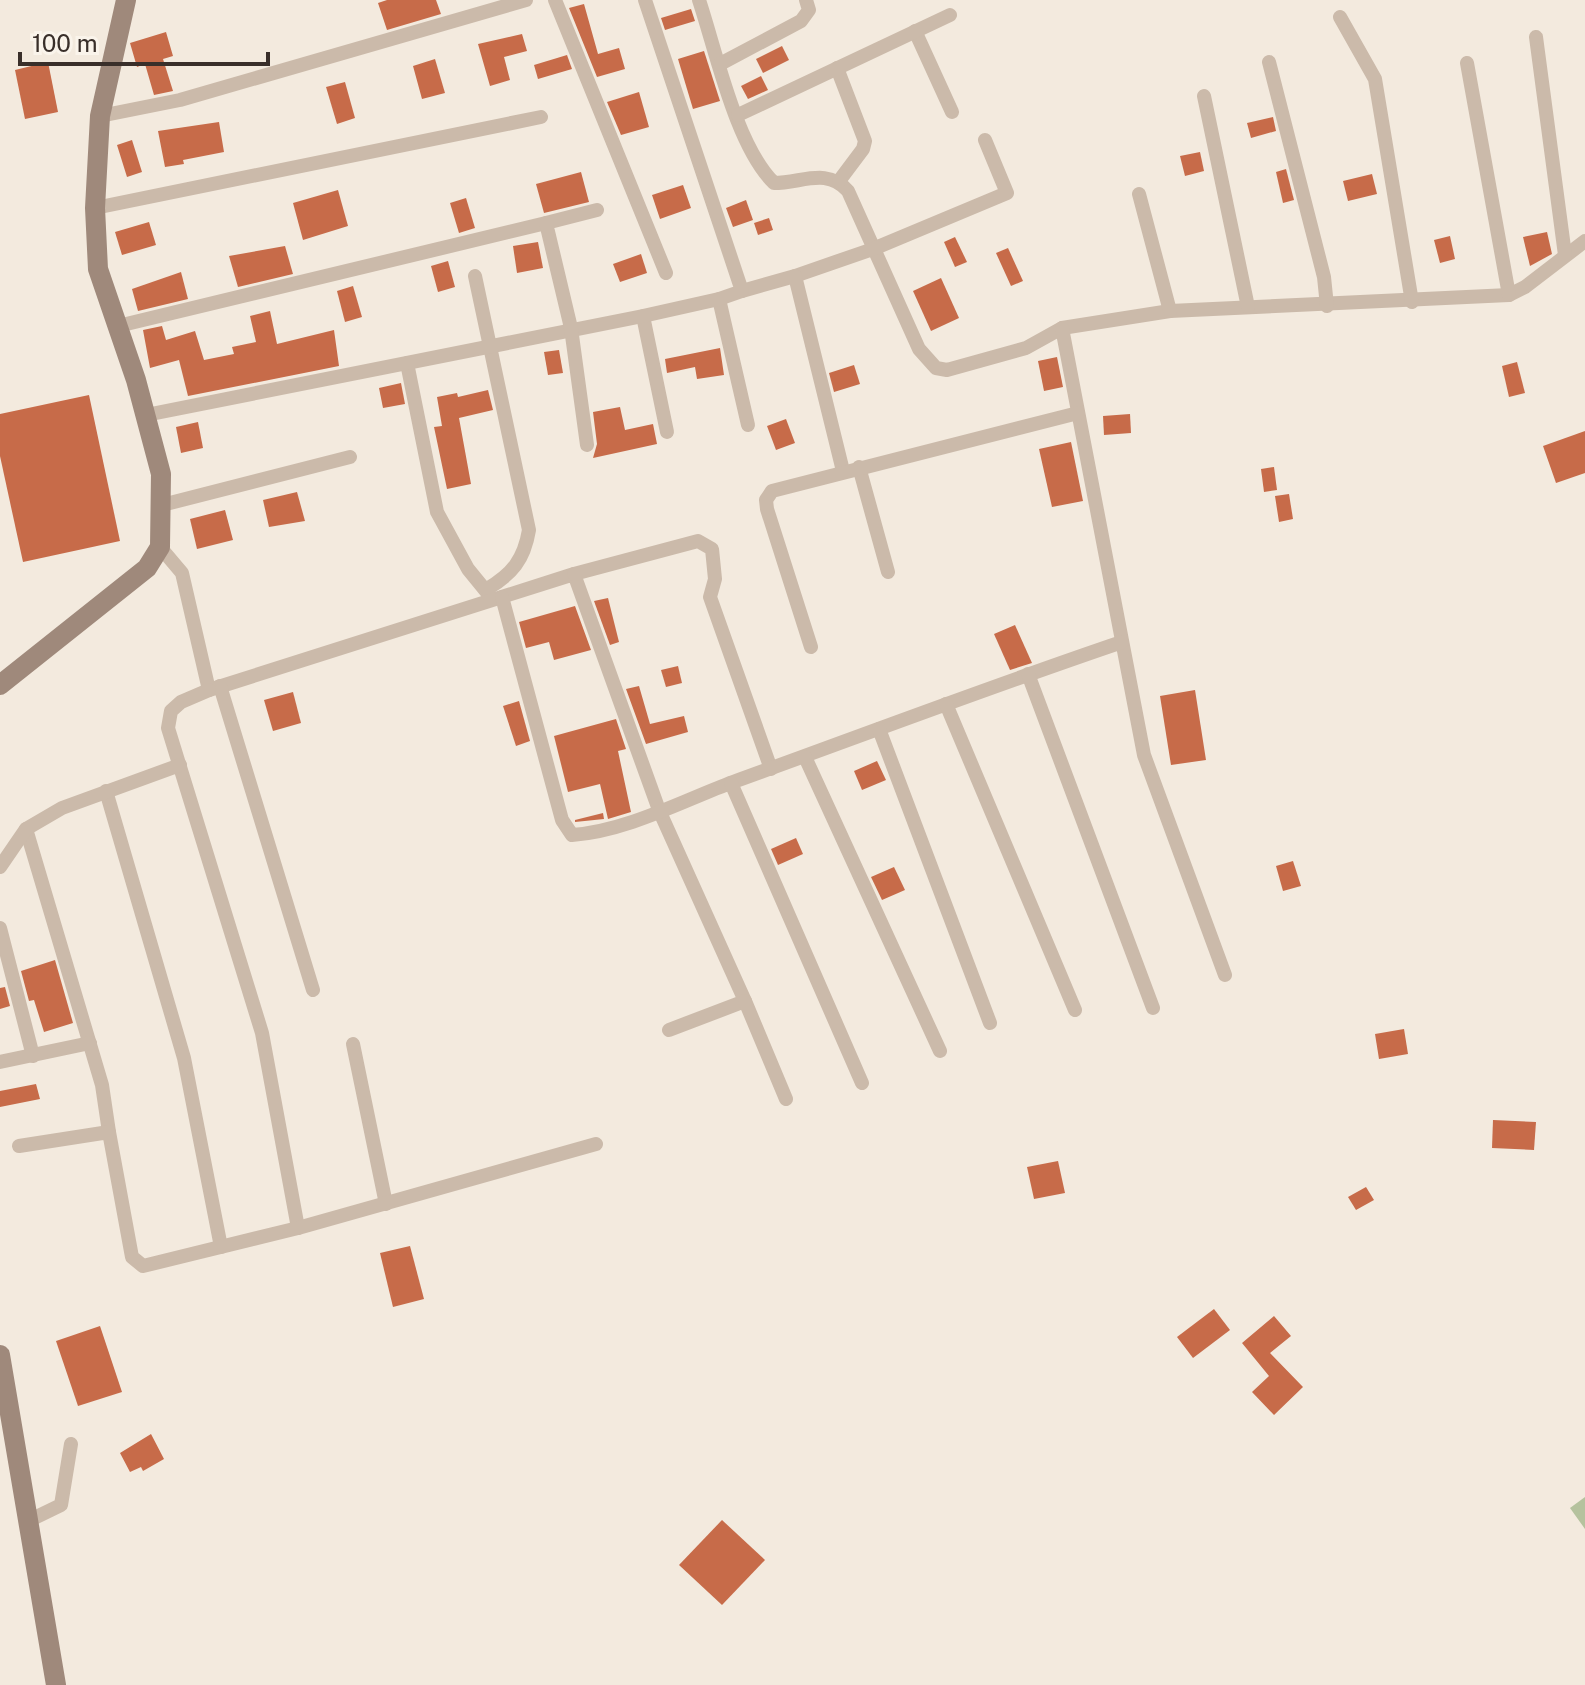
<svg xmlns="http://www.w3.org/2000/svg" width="1585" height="1685" viewBox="0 0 1585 1685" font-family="'Public Sans',sans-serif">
  <rect width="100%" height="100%" fill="#f3eade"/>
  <path fill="#b5c29e" d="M1585,1497V1529L1570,1508Z"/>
  <g fill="#c76b49">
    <path d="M387,0H436L441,14L387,30L378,3Z"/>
    <path d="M584,4L598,54L619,48L625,69L597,77L569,8Z"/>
    <path d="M691,9L695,21L665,30L661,18Z"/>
    <path d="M166,32L173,56L163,59L173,91L154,95L145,64L137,67L130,43Z"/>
    <path d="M522,34L527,51L504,57L510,80L490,86L478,44Z"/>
    <path d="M782,46L789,60L763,73L756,59Z"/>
    <path d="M704,51L720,101L693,109L678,59Z"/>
    <path d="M567,55L572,69L538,79L534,65Z"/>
    <path d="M435,59L445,93L422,99L413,66Z"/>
    <path d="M48,62L58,112L25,119L15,70Z"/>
    <path d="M761,76L768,90L748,99L741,86Z"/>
    <path d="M345,82L355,118L337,124L326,87Z"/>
    <path d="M639,92L649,127L621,135L607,102Z"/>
    <path d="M1273,117L1276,131L1251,138L1247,123Z"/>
    <path d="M219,122L224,152L183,160L184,164L165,167L158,131Z"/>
    <path d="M132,140L142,172L127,177L117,145Z"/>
    <path d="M1200,152L1204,171L1185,176L1180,156Z"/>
    <path d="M1286,169L1294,200L1283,203L1276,172Z"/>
    <path d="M581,172L589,202L544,213L536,184Z"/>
    <path d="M1372,174L1377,194L1348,201L1343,181Z"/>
    <path d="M683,185L691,208L660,219L652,195Z"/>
    <path d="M338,190L348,226L303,240L293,203Z"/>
    <path d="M466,198L475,228L459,233L450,203Z"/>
    <path d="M746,200L753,220L733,227L726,208Z"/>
    <path d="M769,218L773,230L758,235L754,223Z"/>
    <path d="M149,222L156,245L122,255L115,232Z"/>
    <path d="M1547,232L1552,254L1530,266L1523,237Z"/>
    <path d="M1450,236L1455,259L1440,263L1434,240Z"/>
    <path d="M955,237L967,262L955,267L944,242Z"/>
    <path d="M538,242L543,268L517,273L513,246Z"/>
    <path d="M285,246L293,274L238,287L229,256Z"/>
    <path d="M1008,248L1023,281L1011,286L996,253Z"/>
    <path d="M641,254L647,273L620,282L613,264Z"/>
    <path d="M448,261L455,287L438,292L431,266Z"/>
    <path d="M181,272L188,299L138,311L132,289Z"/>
    <path d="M941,278L959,318L931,331L913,291Z"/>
    <path d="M353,286L362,317L345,322L337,291Z"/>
    <path d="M270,311L277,344L334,330L339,366L188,396L179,360L150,368L143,330L162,326L166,340L195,331L204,360L234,354L232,347L256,342L250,316Z"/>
    <path d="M720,348L724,375L697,379L695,367L667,373L665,359Z"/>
    <path d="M559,350L563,373L548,375L544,352Z"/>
    <path d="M1057,357L1063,387L1044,391L1038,361Z"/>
    <path d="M1517,362L1525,393L1509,397L1502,366Z"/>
    <path d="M854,365L860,384L834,392L829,373Z"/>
    <path d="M401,383L405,404L383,408L379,388Z"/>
    <path d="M488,390L493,410L459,418L471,484L447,489L434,427L442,426L437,397L457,393L458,397Z"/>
    <path d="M89,395L120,541L23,562L0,456V414Z"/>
    <path d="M620,407L625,430L653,424L657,444L593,458L597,444L593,412Z"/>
    <path d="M1130,414L1131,433L1104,435L1103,416Z"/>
    <path d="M786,419L795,443L776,450L767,426Z"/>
    <path d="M198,422L203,448L181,453L176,427Z"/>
    <path d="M1585,431V473L1556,483L1543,446Z"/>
    <path d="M1071,442L1083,501L1052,507L1039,449Z"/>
    <path d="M1274,467L1277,490L1264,492L1261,469Z"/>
    <path d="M297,492L305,521L269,527L263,500Z"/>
    <path d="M1289,494L1293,519L1279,522L1275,496Z"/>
    <path d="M225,510L233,540L197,549L190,519Z"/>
    <path d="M608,598L619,642L610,645L594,601Z"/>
    <path d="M575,606L591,650L554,660L549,642L526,648L519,622Z"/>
    <path d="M1015,625L1032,663L1010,670L994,634Z"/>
    <path d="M678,666L682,683L666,687L661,670Z"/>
    <path d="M639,686L650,724L684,716L688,732L646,744L626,689Z"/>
    <path d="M1195,690L1206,760L1171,765L1160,696Z"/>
    <path d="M293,692L301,723L273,731L264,700Z"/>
    <path d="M519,701L530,741L516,746L503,706Z"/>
    <path d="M616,719L626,749L618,751L631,812L608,819L600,784L568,792L554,736Z"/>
    <path d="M877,761L886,780L862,790L854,771Z"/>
    <path d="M603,813L604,819L575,822V820Z"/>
    <path d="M796,838L803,854L778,865L771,849Z"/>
    <path d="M1293,861L1301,886L1283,891L1276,866Z"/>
    <path d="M894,867L905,890L882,900L871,877Z"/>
    <path d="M55,960L73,1023L44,1032L34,1000L29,1001L21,971Z"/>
    <path d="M5,987L10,1006L0,1009V988Z"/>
    <path d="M1404,1029L1408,1054L1379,1059L1375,1034Z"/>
    <path d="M36,1084L40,1099L0,1107V1091Z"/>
    <path d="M1493,1120L1536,1122L1534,1150L1492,1148Z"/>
    <path d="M1058,1161L1065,1193L1034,1199L1027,1167Z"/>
    <path d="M1366,1187L1374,1200L1356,1210L1348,1197Z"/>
    <path d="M410,1246L424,1299L393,1307L380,1253Z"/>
    <path d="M1214,1309L1230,1330L1193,1358L1177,1337Z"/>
    <path d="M1274,1316L1291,1336L1270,1353L1303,1387L1274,1415L1252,1392L1269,1376L1242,1343Z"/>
    <path d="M100,1326L122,1392L78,1406L56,1341Z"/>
    <path d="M151,1434L164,1459L143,1471L141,1467L130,1472L120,1453Z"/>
    <path d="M722,1520L765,1560L722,1605L679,1565Z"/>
  </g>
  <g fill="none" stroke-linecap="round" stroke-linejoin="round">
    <g stroke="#cbbaaa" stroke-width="14">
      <path d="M555,0L666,273"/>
      <path d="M699,0C716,51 736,146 774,183C802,183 827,167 848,191L919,349L936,368L947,370L1026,348L1062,328L1170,311L1509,295L1525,287L1585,241"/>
      <path d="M1340,17L1375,79L1412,302"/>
      <path d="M915,31L952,112"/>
      <path d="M1536,37L1565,255"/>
      <path d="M1269,62L1324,277L1327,306"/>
      <path d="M1467,63L1509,295"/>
      <path d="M720,64L801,21L809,10L806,0"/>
      <path d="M837,68L865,141L863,149L839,181"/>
      <path d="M1204,96L1248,307"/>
      <path d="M738,115L950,15"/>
      <path d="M100,116L180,100L526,0"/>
      <path d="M1139,194L1170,311"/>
      <path d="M95,208L541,117"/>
      <path d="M475,276L529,530C524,560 512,574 487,589"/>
      <path d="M795,276L873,249L1007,193L985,140"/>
      <path d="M742,291L795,276L843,471"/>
      <path d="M719,299L748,425"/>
      <path d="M643,316L667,432"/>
      <path d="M118,326L546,223"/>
      <path d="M1062,328L1144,755L1225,975"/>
      <path d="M407,363L437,512L468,569L490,596"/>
      <path d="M146,415L643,316L719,299L742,291L645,0"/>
      <path d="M587,445L571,328L546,223L597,210"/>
      <path d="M859,467L888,572"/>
      <path d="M162,505L350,457"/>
      <path d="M160,547L182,573L209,690L574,574L659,810L745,1001L669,1030"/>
      <path d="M574,574L698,541L712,549L715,579L710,597L771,769"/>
      <path d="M502,597L562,820L572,835C627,831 682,801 733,782C863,735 992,686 1122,642"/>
      <path d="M811,647L767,509L766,500L772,491L1078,413"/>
      <path d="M1028,674L1153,1008"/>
      <path d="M220,686L313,990"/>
      <path d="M209,690L181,702L171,711L168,728L262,1033L298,1228"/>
      <path d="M946,704L1075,1010"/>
      <path d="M879,729L990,1023"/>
      <path d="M805,757L940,1051"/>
      <path d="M731,783L862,1083"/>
      <path d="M106,791L184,1058L221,1247"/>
      <path d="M26,829L102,1085L109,1132"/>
      <path d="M0,867L26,829L62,808L180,765"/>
      <path d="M0,928L33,1056"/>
      <path d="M745,1001L786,1099"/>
      <path d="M353,1044L386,1204"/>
      <path d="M0,1062L90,1043"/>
      <path d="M19,1146L109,1132L132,1257L143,1266L298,1228L596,1144"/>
      <path d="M28,1521L61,1505L71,1444"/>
    </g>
    <g stroke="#9f897b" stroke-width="20">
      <path d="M0,685L147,568L160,547L161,474L136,380L98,269L95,208L100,116L126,0"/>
      <path d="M0,1355L56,1685"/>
    </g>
  </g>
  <path d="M20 52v12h248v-12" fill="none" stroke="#392f2a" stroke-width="4"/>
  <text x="32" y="52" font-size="24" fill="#392f2a" stroke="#faf4eb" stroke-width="6" paint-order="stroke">100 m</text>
</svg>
